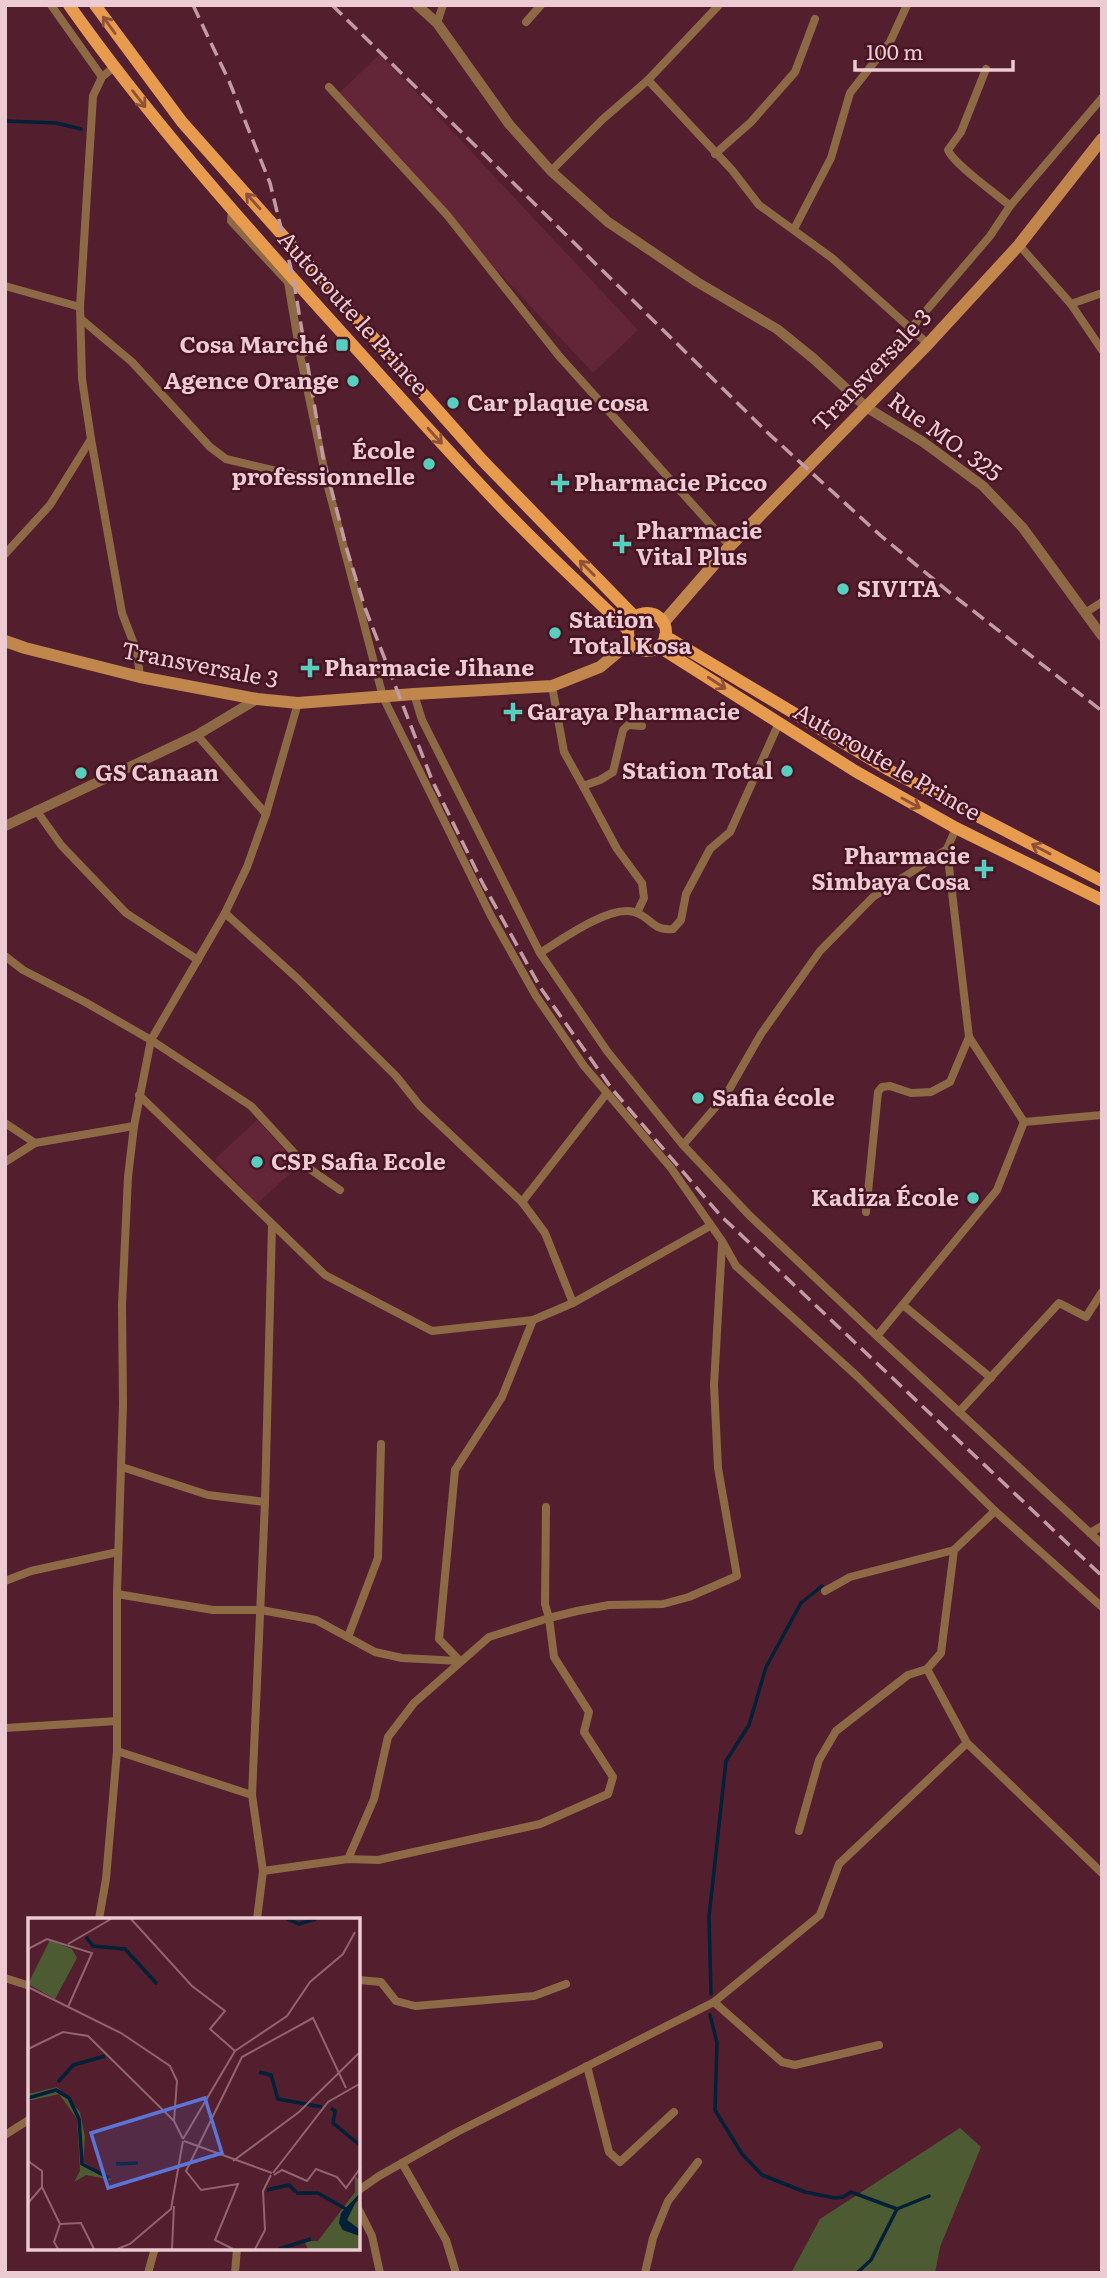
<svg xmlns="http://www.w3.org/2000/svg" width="1107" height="2278" viewBox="0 0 1107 2278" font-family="Literata,serif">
  <rect width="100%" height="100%" fill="#531f2e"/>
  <g fill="#622638">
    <path d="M380,54L638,330L593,373L335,97Z"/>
    <path d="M257,1120L299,1165L257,1204L215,1159Z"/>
  </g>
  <path fill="#4d5b33" d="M960,2128L981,2147L940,2247L935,2273H791L820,2219Z"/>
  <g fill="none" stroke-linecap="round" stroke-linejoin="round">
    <g stroke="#022037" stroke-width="3.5">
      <path d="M5,121L56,123L81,129"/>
      <path d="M711,1994L709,1917L726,1761L749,1725L766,1667L801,1603L822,1586"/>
      <path d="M710,2015L717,2043L715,2110L742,2154L762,2175L805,2192L835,2198L843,2197L851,2192L897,2209"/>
      <path d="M857,2273L871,2260L897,2209L929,2196"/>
    </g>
    <g stroke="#8e6945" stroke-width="8">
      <path d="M51,5L102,77"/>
      <path d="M526,22L541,5"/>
      <path d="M437,23L443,5"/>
      <path d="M114,67L102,77L93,96L80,307L82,379L91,439L122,613L137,652L140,677"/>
      <path d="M986,69L961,132L948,150C953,164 997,194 1010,206"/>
      <path d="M648,80L719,5"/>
      <path d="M329,87L447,215L559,356L730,546"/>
      <path d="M715,154L751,122L795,72L815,19"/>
      <path d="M551,171L603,119L648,80L732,170L759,205L832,258L928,344"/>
      <path d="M232,209L231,221L288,282L301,359L327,483L383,697L491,916L536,996L584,1066L671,1168L722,1241L736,1266L858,1377L995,1511L1102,1607"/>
      <path d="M794,229L831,158L850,93L890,42L907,5"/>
      <path d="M1019,245L1071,304L1102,293"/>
      <path d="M5,286L80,307"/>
      <path d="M1071,304L1102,350"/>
      <path d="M81,319L132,362L210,447L226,459L327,483"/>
      <path d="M854,395L990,236L1010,206L1102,98"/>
      <path d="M5,554L50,505L91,439"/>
      <path d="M1085,613L1102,602"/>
      <path d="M552,686L564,752L583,786L600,780L613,772L623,730L628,725L642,726"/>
      <path d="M414,694L422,720L540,953L607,1051L683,1145L749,1215L877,1336L1102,1544"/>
      <path d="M197,735L266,814"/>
      <path d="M583,786L617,849L642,883L644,898L637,913"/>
      <path d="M36,810L61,845L126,913L198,960"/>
      <path d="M956,828L947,849L969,1037L1024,1122L1102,1115"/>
      <path d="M225,913L298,979L396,1076L420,1106L522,1202L545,1233L573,1303"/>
      <path d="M540,953C561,940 609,905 634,912C652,917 651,931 673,929L681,920L686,894L710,849L730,832L779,723"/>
      <path d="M5,956L23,970L85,1002L151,1040L251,1106L307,1167L340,1190"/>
      <path d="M139,1095L325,1275L432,1331L533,1320L573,1303L710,1226"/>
      <path d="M5,1123L35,1143"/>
      <path d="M683,1145L726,1095L761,1034L820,951L873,897L947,849"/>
      <path d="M5,1162L35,1143L134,1126"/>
      <path d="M522,1202L607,1093"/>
      <path d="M866,1212L878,1092L882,1087L890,1086L911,1093L931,1092L950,1082L969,1037"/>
      <path d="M903,1305L991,1378"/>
      <path d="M877,1336L997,1190L1024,1122"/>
      <path d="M959,1412L1059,1303L1086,1317L1102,1292"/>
      <path d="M122,1467L208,1495L265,1502"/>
      <path d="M1090,1533L1102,1526"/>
      <path d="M954,1550L941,1653L927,1669L967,1743L1102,1873"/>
      <path d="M5,1581L31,1571L118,1552"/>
      <path d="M825,1591L850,1577L954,1550L995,1511"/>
      <path d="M117,1594L213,1610H261L316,1620L375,1652L402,1658L460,1661"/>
      <path d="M348,1637L378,1558L381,1444"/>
      <path d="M460,1661L439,1639L455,1470L502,1397L533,1320"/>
      <path d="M5,1728L117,1721"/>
      <path d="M117,1751L252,1795"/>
      <path d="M799,1831L819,1760L836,1731L908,1675L927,1669"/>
      <path d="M348,1859L374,1799L388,1737L414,1703L489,1637L549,1618L577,1611L609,1605L663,1604L689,1597L737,1576L718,1468L714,1385L722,1244"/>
      <path d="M263,1871L348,1859L378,1860L540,1824L608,1794L613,1777L584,1732L589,1712L554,1657L549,1618L545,1604L546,1507"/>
      <path d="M99,1919L106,1879L117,1751V1594L123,1404L122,1305L128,1177L134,1126L151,1040L225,913L247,867L266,814L298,703"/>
      <path d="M257,1919L263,1871L252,1795L265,1502L272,1225"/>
      <path d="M5,1978L30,1986"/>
      <path d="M359,1980L381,1982L396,2001L415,2006L534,1996L566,1984"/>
      <path d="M714,2002L782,2062L795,2065L879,2045"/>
      <path d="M587,2066L609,2152L620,2162L674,2112"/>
      <path d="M5,2135L30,2119"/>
      <path d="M402,2163L446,2240L456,2273"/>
      <path d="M359,2190L379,2176L457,2132L714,2002L820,1915L839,1864L967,1743"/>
      <path d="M359,2210L372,2236L380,2273"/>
      <path d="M148,2273L155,2248"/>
      <path d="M235,2273L237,2248"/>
      <path d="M645,2273L653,2238L668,2201L698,2162"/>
    </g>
    <g stroke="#8e6945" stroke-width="10">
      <path d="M417,5L437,23L509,124L551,171L608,222L697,282L777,329L814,359L866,407L923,442L983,486L1023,528L1102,636"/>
      <path d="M5,826L197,735L257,699"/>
    </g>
    <g stroke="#c0864b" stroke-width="12">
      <path d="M663,623L730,546L928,344L1019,245L1102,139"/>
      <path d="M5,641L25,648L140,677L257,699L298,703L414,694L552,686L600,667L630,642"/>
    </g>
    <g stroke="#e79b4e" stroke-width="12">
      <path d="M69,5C146,114 234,213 323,312C373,367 422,423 473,477C522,530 575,580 628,630"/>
      <path d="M95,5L182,122L482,460L635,617"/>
      <circle cx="647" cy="632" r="19"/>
      <path d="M665,636L889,770L1102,881"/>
      <path d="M659,647L855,771L956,828L1102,900"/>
    </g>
    <g stroke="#c29ba4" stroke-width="3.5" stroke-dasharray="14 7" stroke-linecap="butt">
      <path d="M193,5L229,81L270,183L293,277L323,457L347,550L365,608L432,780L483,884L540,987L612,1089L720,1215L1102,1576"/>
      <path d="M332,5L768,433L880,535L949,592L1102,711"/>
    </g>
  </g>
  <defs><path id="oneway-shaft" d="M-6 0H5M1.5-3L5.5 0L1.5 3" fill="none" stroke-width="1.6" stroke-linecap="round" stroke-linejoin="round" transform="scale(1.75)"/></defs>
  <g stroke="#8f5137">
    <use href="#oneway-shaft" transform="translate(109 25) rotate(-126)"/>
    <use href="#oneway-shaft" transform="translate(139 99) rotate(52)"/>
    <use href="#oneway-shaft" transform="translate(253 201) rotate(-132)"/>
    <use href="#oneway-shaft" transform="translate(435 436) rotate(48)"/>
    <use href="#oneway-shaft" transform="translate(587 568) rotate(-135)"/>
    <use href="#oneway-shaft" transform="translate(717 683) rotate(33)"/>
    <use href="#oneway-shaft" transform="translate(911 803) rotate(29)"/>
    <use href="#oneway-shaft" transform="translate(1041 849) rotate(-152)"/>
  </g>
  <g fill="#58cebf" stroke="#471424" stroke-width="2.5">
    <rect x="335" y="338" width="14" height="14" rx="3.5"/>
    <circle cx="353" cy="381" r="7"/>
    <circle cx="453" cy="403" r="7"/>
    <circle cx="429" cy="464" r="7"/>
    <path d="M556.5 472.5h7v7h7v7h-7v7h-7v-7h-7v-7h7z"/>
    <path d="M618.5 533.5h7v7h7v7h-7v7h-7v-7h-7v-7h7z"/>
    <circle cx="843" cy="589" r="7"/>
    <circle cx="555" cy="633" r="7"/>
    <path d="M306.5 657.5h7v7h7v7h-7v7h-7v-7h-7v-7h7z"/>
    <path d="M509.5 701.5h7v7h7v7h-7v7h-7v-7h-7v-7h7z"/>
    <circle cx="787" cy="771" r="7"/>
    <circle cx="81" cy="773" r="7"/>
    <path d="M980.5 858.5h7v7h7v7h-7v7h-7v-7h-7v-7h7z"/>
    <circle cx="698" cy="1098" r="7"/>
    <circle cx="257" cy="1162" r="7"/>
    <circle cx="973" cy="1198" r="7"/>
  </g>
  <g text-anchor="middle" stroke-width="5" stroke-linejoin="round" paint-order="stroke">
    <g font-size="23" fill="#edcbd2" stroke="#471424">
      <text transform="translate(353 313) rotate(48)" y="8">Autoroute le Prince</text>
      <text transform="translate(872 370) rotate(-46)" y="8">Transversale 3</text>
      <text transform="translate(945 437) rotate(36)" y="8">Rue MO. 325</text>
      <text transform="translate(200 665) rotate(11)" y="8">Transversale 3</text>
      <text transform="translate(887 762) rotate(30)" y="8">Autoroute le Prince</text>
    </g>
    <g font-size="23" font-weight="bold" fill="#edcbd2" stroke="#471424" text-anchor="start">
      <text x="328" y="353" text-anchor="end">Cosa Marché</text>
      <text x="339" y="389" text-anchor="end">Agence Orange</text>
      <text x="467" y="411">Car plaque cosa</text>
      <text x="415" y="459" text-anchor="end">École<tspan x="415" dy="26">professionnelle</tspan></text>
      <text x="574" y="491">Pharmacie Picco</text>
      <text x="636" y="539">Pharmacie<tspan x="636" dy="26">Vital Plus</tspan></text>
      <text x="857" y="597">SIVITA</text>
      <text x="569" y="628">Station<tspan x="569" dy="26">Total Kosa</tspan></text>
      <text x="324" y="676">Pharmacie Jihane</text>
      <text x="527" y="720">Garaya Pharmacie</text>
      <text x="773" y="779" text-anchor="end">Station Total</text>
      <text x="95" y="781">GS Canaan</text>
      <text x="970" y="864" text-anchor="end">Pharmacie<tspan x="970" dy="26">Simbaya Cosa</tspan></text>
      <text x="712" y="1106">Safia école</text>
      <text x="271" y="1170">CSP Safia Ecole</text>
      <text x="959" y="1206" text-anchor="end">Kadiza École</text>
    </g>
  </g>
  <g transform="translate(28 1918)">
    <rect width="332" height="332" fill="#531f2e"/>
    <path d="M22,22L44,31L49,40L27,81L0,66ZM29,169L52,194L57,219L55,244L84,262L58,257L46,264L52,253L49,201L31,176L0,183V176ZM327,258L332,263V275L311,305L315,312L332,318V331H280L276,323H290L327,274ZM332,281V312L319,302L323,289Z" fill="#4d5b33"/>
    <path d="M332,275L319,302L332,312V318L315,312L311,305L313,295Z" fill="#022037"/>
    <path fill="none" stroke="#022037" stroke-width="3.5" d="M259,1L271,6L288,1M58,19L65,28L97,31L129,66M231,154L243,157L250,181L294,189M30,164L45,147L77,138M0,180L28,172L41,180L51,201L54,246L81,260M303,190L307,193L305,205L333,228M88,246L110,245M239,272L261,267L268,274M268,275H290L318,291M251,331L283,321"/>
    <path fill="none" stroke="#916470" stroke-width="2" d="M103,1L164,68L197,93L182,111L207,133M40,26L83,1M0,31L19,21L64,35L40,89M0,69L93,115L142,148L149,163L146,203L155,221M0,131L35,114L60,118L146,203M155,221L207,133L259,98L282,64L315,36L327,14M156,223L244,255M0,243L14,253V269L0,285M205,243L271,194L333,133M245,255L300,184L333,165M246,257L254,252L279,263L288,251L309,259L318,270L333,249M14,269L32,306L53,305L66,331M30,331L26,324L32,306M89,331L102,326L143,291L155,223M144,331L146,288M205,331L187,322L210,266L173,272L158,253L214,139L285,100L318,170M227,331L237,312L235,273L243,257"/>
    <path fill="#5b74d6" fill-opacity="0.15" stroke="#5b74d6" stroke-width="3.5" d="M177,180L194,235L80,270L63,215Z"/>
    <rect width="332" height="332" fill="none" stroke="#edcbd2" stroke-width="3.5"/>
  </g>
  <rect width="1107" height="2278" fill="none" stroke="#edcbd2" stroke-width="14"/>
  <path d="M855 60v10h158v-10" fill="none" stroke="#edcbd2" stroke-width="3.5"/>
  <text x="866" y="60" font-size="21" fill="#edcbd2" stroke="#471424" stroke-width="5" paint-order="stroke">100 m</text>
</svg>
